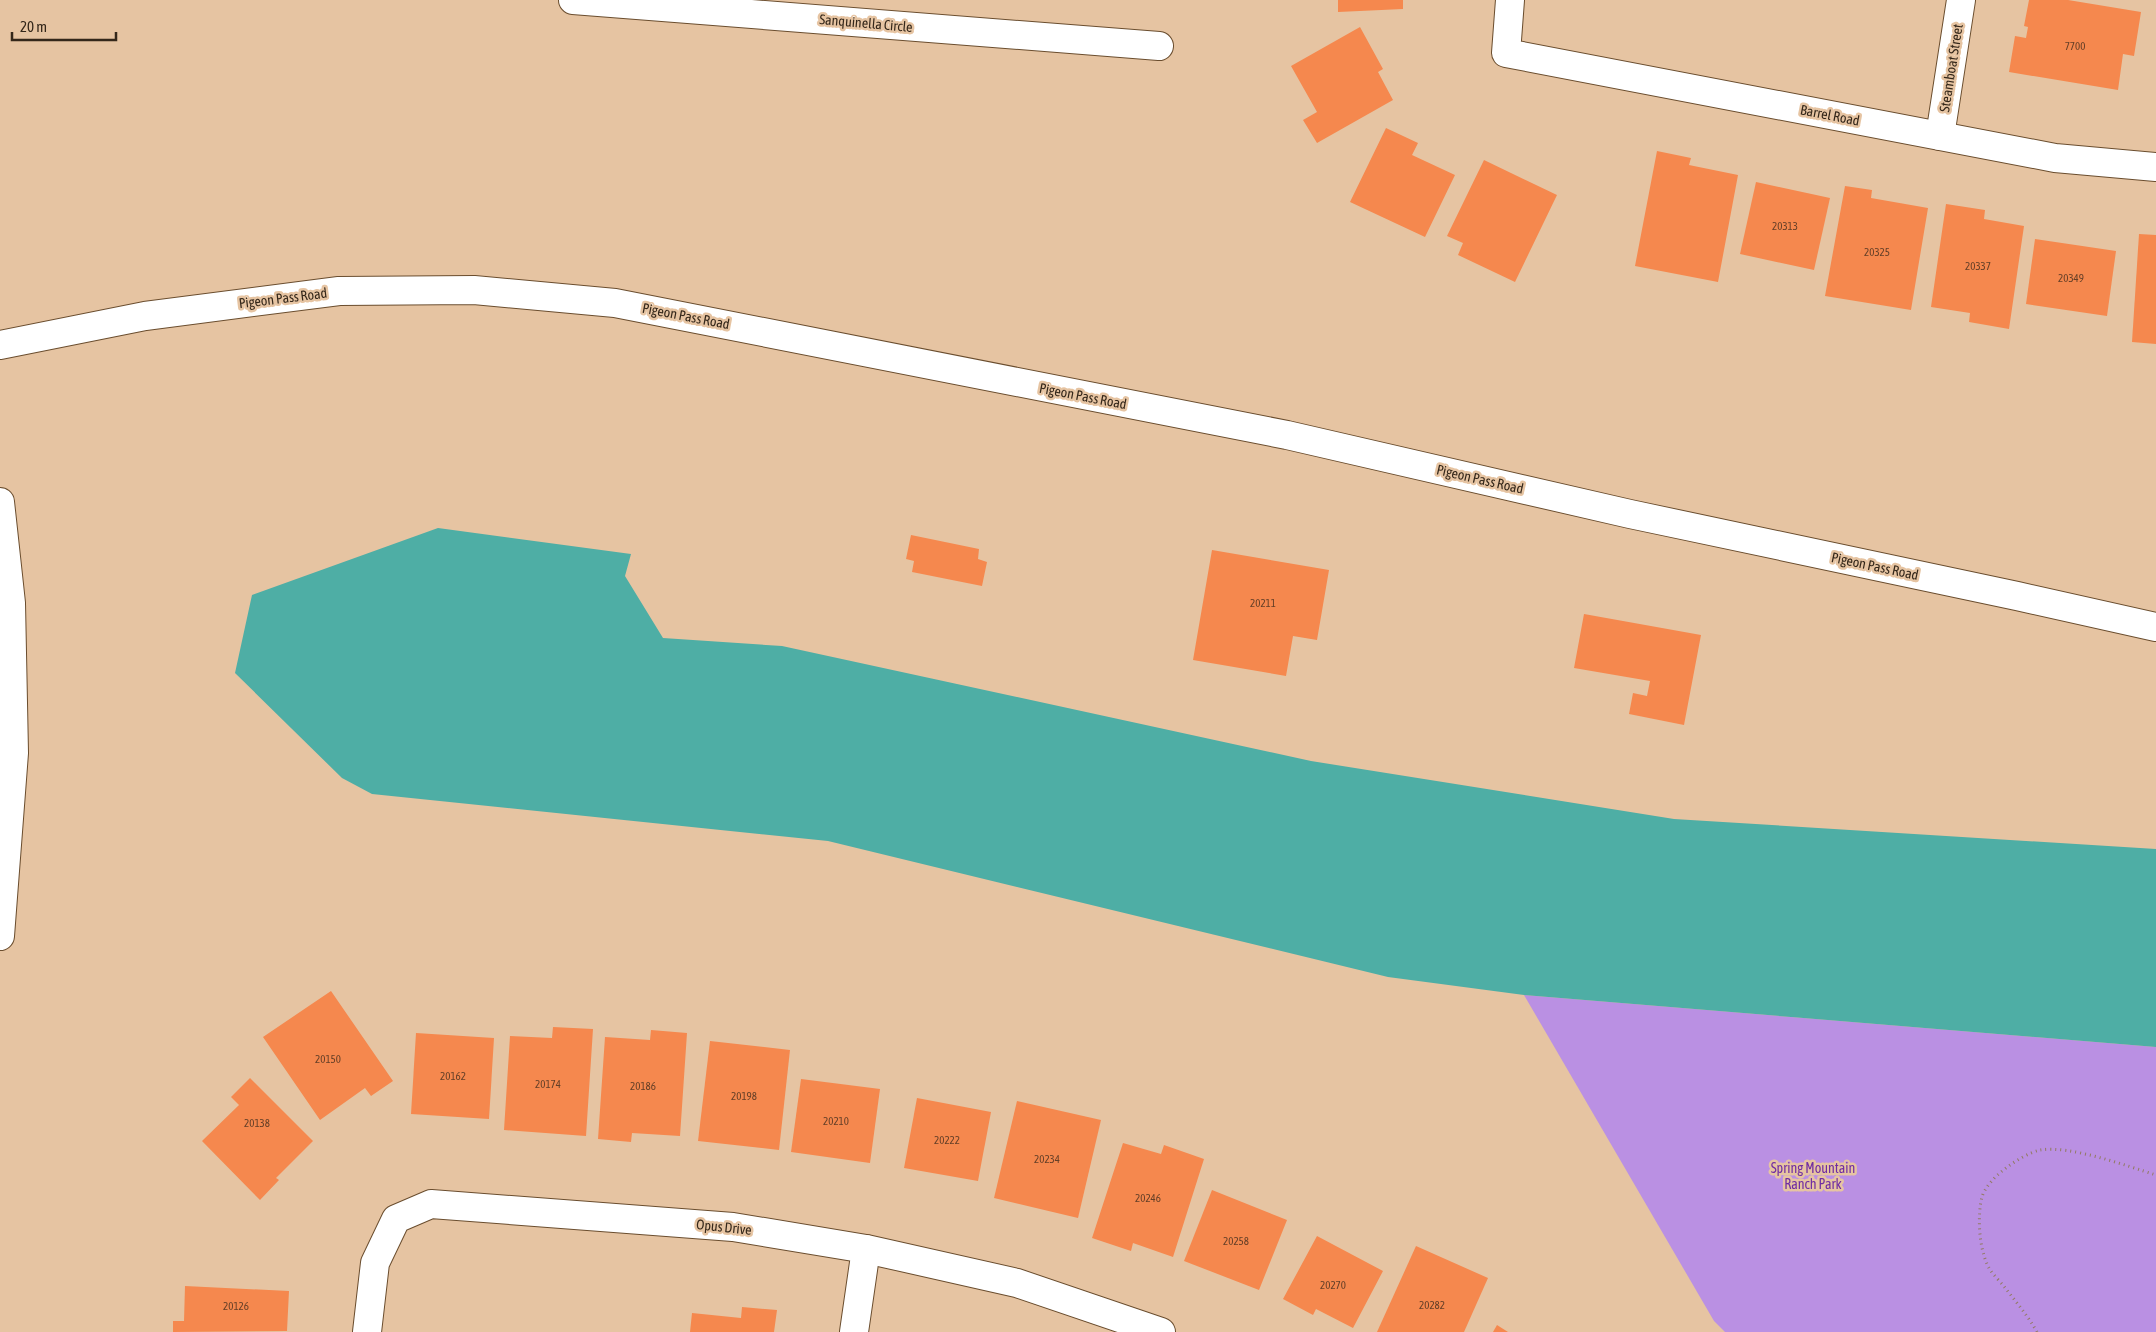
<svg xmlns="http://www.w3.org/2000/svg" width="2156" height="1332" viewBox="0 0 2156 1332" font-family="'Asap Condensed',sans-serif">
  <rect width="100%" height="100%" fill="#e6c4a2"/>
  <path fill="#ba90e3" d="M1524,995L2156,1047V1332H1725L1714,1321Z"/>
  <path fill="#4eaea5" d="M438,528L631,554L625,576L663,638L782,646L1311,761L1674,819L2156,849V1047L1524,995L1388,977L828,841L372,794L342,778L235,673L252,595Z"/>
  <g fill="#f5884e">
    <path d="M1338,0H1403V9L1338,12Z"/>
    <path d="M2029,0H2068L2141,12L2134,56L2123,54L2118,90L2009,72L2015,36L2026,38L2028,27L2024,26Z"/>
    <path d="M1360,27L1383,69L1378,72L1393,100L1317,143L1303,120L1317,112L1291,66Z"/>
    <path d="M1386,128L1418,143L1412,155L1455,175L1425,237L1350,202Z"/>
    <path d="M1657,151L1691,158L1689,165L1738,175L1718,282L1635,266Z"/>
    <path d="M1484,160L1557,195L1515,282L1458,255L1463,243L1447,236Z"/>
    <path d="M1756,182L1830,198L1814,270L1740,254Z"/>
    <path d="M1845,186L1872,190L1871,198L1928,208L1911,310L1825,296Z"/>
    <path d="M1946,204L1985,210L1984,219L2024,226L2009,329L1969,322L1970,313L1931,307Z"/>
    <path d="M2139,234L2156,235V344L2132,342Z"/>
    <path d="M2035,239L2116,251L2107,316L2026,304Z"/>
    <path d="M911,535L979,549L978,559L987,562L982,586L912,572L914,561L906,559Z"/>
    <path d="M1212,550L1329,570L1317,640L1293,636L1286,676L1193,660Z"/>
    <path d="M1584,614L1701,635L1684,725L1629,714L1633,693L1647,696L1650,681L1574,668Z"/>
    <path d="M331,991L393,1081L371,1096L365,1088L320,1120L263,1037Z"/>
    <path d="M553,1027L593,1029L586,1136L504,1130L510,1036L552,1038Z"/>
    <path d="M651,1030L687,1033L680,1136L632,1133L631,1142L598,1139L605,1037L650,1040Z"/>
    <path d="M416,1033L494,1038L489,1119L411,1114Z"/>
    <path d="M710,1041L790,1050L779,1150L698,1141Z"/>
    <path d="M250,1078L313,1141L276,1178L279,1180L260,1200L202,1141L239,1105L231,1097Z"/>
    <path d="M801,1079L880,1089L870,1163L791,1152Z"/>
    <path d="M917,1098L991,1112L978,1181L904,1168Z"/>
    <path d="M1017,1101L1101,1120L1078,1218L994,1198Z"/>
    <path d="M1123,1143L1161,1154L1164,1145L1204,1159L1173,1257L1133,1243L1131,1251L1092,1238Z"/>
    <path d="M1212,1190L1287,1220L1259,1290L1184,1261Z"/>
    <path d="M1317,1236L1383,1271L1353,1328L1316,1309L1313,1315L1283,1299Z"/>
    <path d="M1416,1246L1488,1278L1464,1332H1377Z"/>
    <path d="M185,1286L289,1291L287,1331L173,1332V1321H184Z"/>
    <path d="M742,1307L777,1310L774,1332H690L692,1313L741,1318Z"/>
    <path d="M1497,1325L1508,1332H1493Z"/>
  </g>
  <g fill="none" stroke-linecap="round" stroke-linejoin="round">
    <defs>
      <g id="minor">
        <path d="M573,0L1159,46"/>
        <path d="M1510,0L1506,53L2055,158L2156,167"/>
        <path d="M1940,136L1961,0"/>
        <path d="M367,1332L375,1263L396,1219L431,1204L733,1227L866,1249L1017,1283L1161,1332"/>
        <path d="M854,1332L866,1249"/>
      </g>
      <path id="tertiary" d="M0,345L145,316L339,291L474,290L615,303L1287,435L1630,514L2017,596L2156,627"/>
      <path id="secondary" d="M0,502L11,603L14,753L0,936"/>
    </defs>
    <use href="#minor" stroke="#6a4d2e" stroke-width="30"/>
    <use href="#tertiary" stroke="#6a4d2e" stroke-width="30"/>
    <use href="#secondary" stroke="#6a4d2e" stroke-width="30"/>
    <path stroke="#927a62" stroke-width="3" stroke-dasharray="1 4" stroke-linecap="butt" d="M2037,1332C2028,1316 2017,1303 2006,1289C2001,1282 1993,1275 1989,1268C1979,1250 1977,1216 1982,1197C1987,1178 2022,1154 2040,1150C2070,1145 2127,1166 2156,1175"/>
    <use href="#minor" stroke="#fff" stroke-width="28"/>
    <use href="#tertiary" stroke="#fff" stroke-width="28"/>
    <use href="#secondary" stroke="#fff" stroke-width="28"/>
  </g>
  <g text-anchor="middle" stroke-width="5" stroke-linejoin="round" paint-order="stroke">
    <g font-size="11" fill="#643f27">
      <text x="2075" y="50">7700</text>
      <text x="1785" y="230">20313</text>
      <text x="1877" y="256">20325</text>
      <text x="1978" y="270">20337</text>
      <text x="2071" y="282">20349</text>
      <text x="1263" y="607">20211</text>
      <text x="328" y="1063">20150</text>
      <text x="453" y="1080">20162</text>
      <text x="548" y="1088">20174</text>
      <text x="643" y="1090">20186</text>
      <text x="744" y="1100">20198</text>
      <text x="836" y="1125">20210</text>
      <text x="257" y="1127">20138</text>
      <text x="947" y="1144">20222</text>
      <text x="1047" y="1163">20234</text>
      <text x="1148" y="1202">20246</text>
      <text x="1236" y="1245">20258</text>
      <text x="1333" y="1289">20270</text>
      <text x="1432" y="1309">20282</text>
      <text x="236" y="1310">20126</text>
    </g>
    <g font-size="14" fill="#34271a" stroke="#e6c4a2">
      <text transform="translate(866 23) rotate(5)" y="5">Sanquinella Circle</text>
      <text transform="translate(1951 68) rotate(-81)" y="5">Steamboat Street</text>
      <text transform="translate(1830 115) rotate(11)" y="5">Barrel Road</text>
      <text transform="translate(283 298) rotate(-7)" y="5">Pigeon Pass Road</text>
      <text transform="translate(686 316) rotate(11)" y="5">Pigeon Pass Road</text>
      <text transform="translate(1083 396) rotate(11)" y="5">Pigeon Pass Road</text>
      <text transform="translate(1480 479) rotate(13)" y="5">Pigeon Pass Road</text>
      <text transform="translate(1875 566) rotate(12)" y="5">Pigeon Pass Road</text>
      <text transform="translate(724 1227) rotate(6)" y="5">Opus Drive</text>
    </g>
    <g font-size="14" fill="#702ca2" stroke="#e6c4a2">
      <text x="1813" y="1173">Spring Mountain<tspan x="1813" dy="16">Ranch Park</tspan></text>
    </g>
  </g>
  <path d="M12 32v8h104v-8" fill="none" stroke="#34271a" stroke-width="2.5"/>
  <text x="20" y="32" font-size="15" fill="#34271a" stroke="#e6c4a2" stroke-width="4" paint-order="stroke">20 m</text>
</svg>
